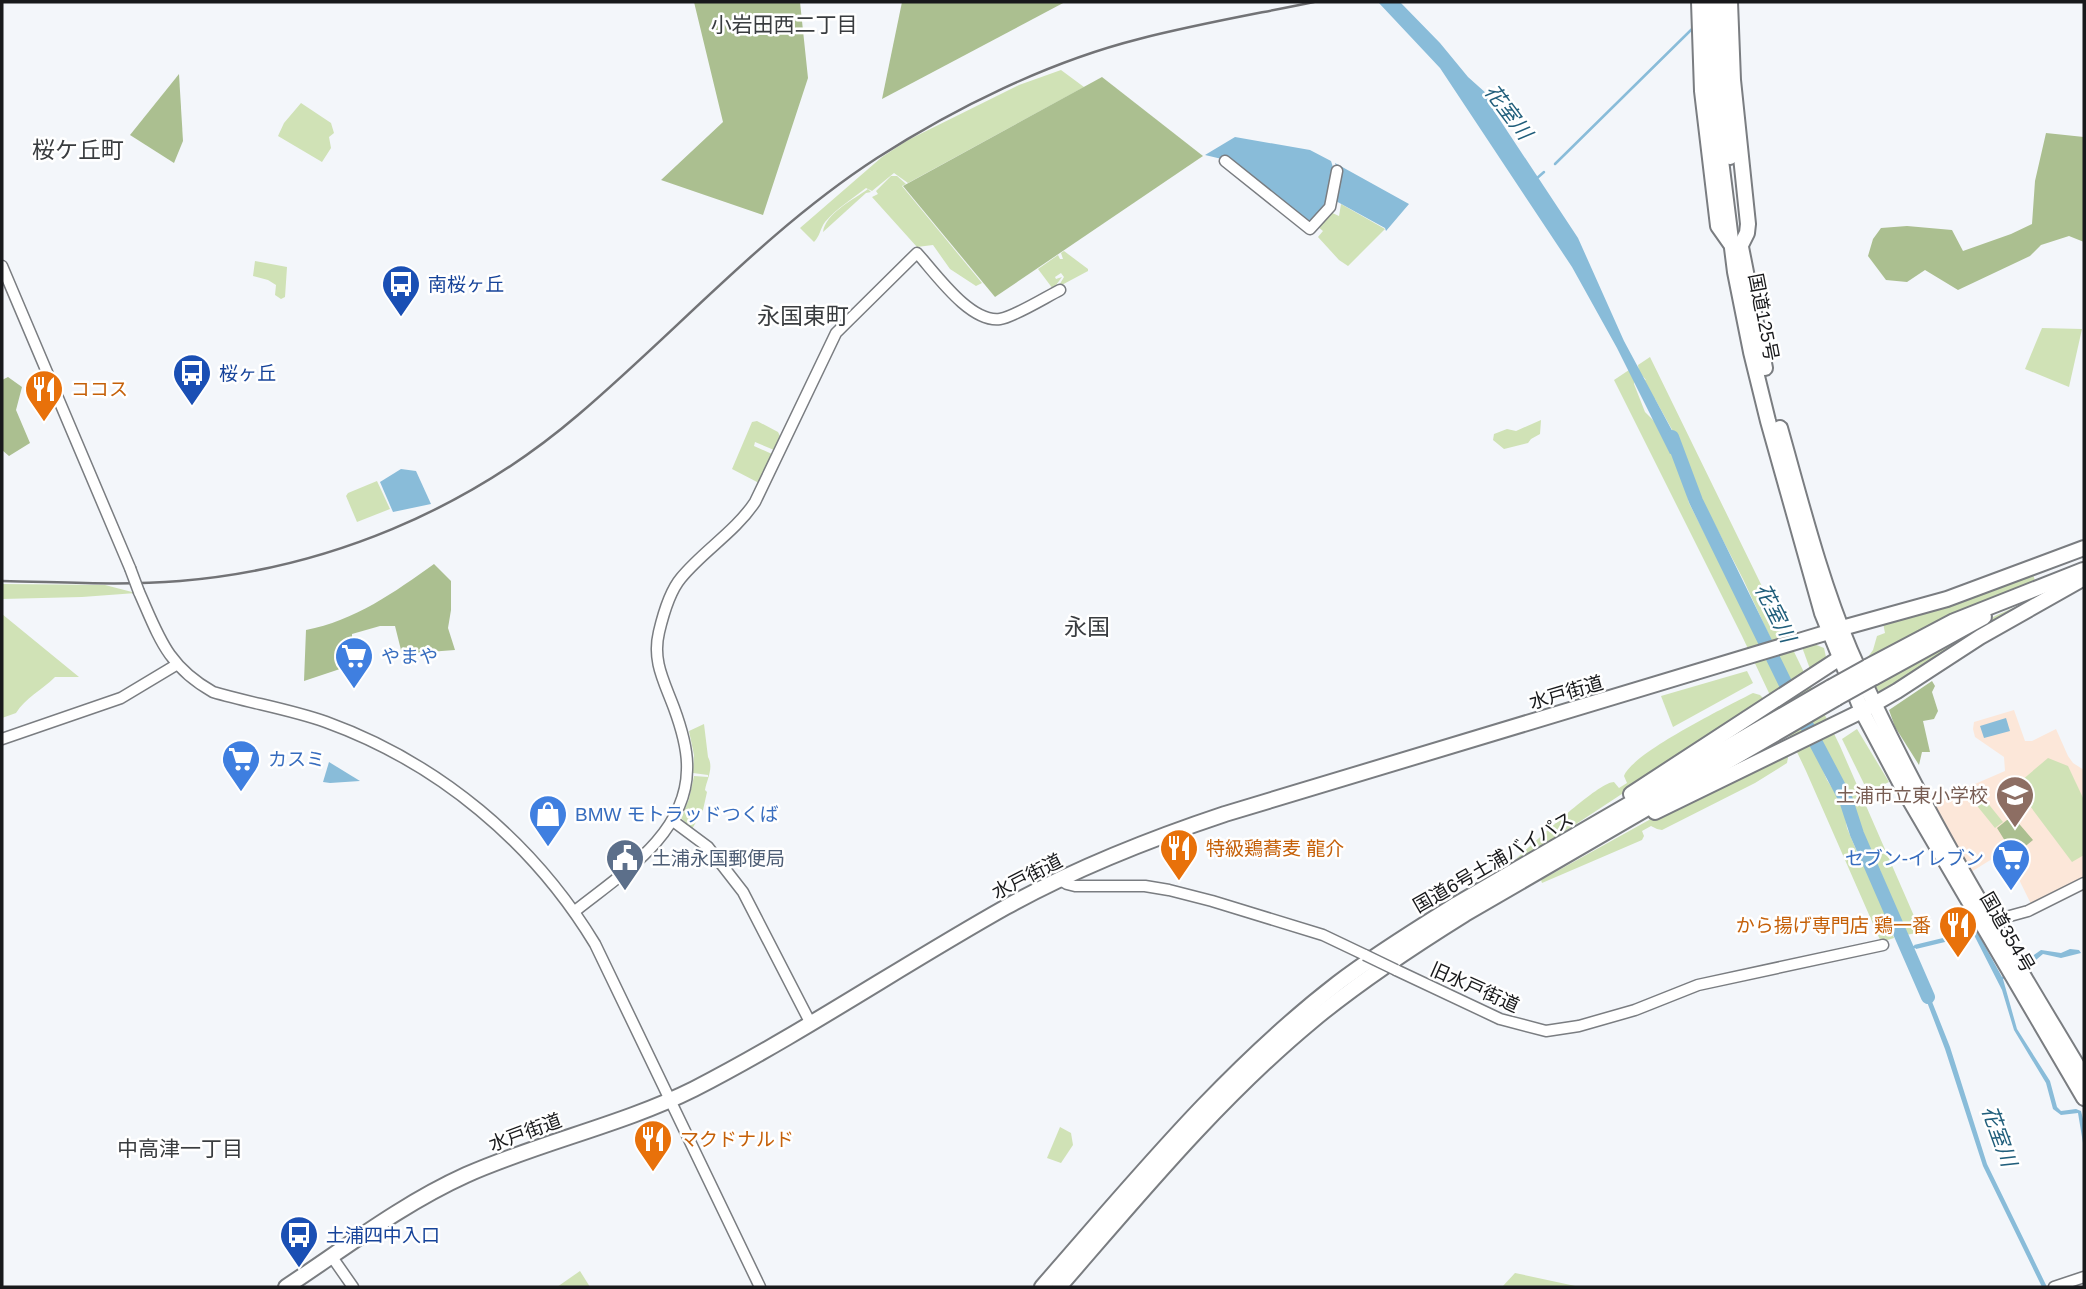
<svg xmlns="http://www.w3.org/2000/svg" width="2086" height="1289" viewBox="0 0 2086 1289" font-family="Helvetica,'Noto Sans JP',sans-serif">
  <rect width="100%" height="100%" fill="#f3f6fa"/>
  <path fill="#fce7d9" d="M2014,710L2025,741H2032L2056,729L2068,756L2073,763L2084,770V878L2031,904L2005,851L1971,872L1933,806L1954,793L2005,771L2004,757L1975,737L1973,729L1974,722Z"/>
  <g fill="#d0e2b6">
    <path d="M1061,70L1084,87L908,183L894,173L872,191L866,188C852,199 837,208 825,222C820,229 820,236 814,242L800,228L882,157L908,140L1019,85Z"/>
    <path d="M301,103L331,123L334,133L329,137L331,148L322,162L278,136L284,123Z"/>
    <path d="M891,176H897L906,184L902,186L982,283L976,286L950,269L933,245L917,247L872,197L878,194L876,191Z"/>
    <path d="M868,189L871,192L866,193L823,232C825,214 854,199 868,189Z"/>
    <path d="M1341,204L1385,229L1348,266L1339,260L1318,237L1323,231L1317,226L1328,211L1339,216Z"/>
    <path d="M1064,251L1088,269V271L1058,287L1064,277L1061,273L1055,277L1056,279L1062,277L1053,289L1038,269L1058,255L1060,259H1063L1061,253Z"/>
    <path d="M255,261L287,267L285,297L281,299L275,295L276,285L268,280L253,276Z"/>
    <path d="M2042,328L2082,329L2069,387L2025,369Z"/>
    <path d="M1650,357L1840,746L1921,932L1906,935L1880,870L1871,860L1861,826L1847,792L1829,756L1822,753L1791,683L1786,678L1788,676L1743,579L1701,498L1675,435L1655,399H1651L1642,379L1646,380L1639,372L1638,365Z"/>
    <path d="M1629,370L1635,378L1634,384L1645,412L1666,433L1683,478L1689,503L1720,564L1736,588V595L1747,608L1795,711C1801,716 1803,726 1809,732L1810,740L1827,780L1843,805L1847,828L1857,852L1876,884L1894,938L1881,942L1806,771L1742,636L1614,380Z"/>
    <path d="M1541,420L1540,434L1531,439L1528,443L1504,449L1493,440L1494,434L1507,429L1516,431Z"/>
    <path d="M757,421L778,432L780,436L774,450L755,442L754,446L772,454L759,483L732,469L752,422Z"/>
    <path d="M377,481L390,509L357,522L346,496L348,493Z"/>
    <path d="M2033,574L2035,581L1951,618L1947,615L1865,661L1873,650L1877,636L1885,633L1883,623L1962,602Z"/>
    <path d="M2,584L105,585L136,593L82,597L2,599Z"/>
    <path d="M2022,604L2023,608L1882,696L1874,684L1878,680L1997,615Z"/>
    <path d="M2,614L79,677H55C42,690 25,698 16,713L2,718Z"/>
    <path d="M1814,644L1824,648L1826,657L1820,665L1810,669L1802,647Z"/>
    <path d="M1747,671L1753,683L1673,727L1661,696Z"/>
    <path d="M1753,693L1760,695L1765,700L1509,868L1508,866C1526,851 1597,782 1614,782L1619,788L1627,783L1624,776C1632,753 1728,706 1753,693Z"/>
    <path d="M704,724L708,757C714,768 707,779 705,790L707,792L703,810L692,829L681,818L689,799L694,776L708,777V775L693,773L694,755L689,731Z"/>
    <path d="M1857,729L1889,782L1868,792L1842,739Z"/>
    <path d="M1789,752L1787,763L1755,783L1662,830L1657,829L1651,826L1642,831L1644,836L1642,840L1542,883L1541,880L1649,820Z"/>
    <path d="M2048,758L2068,766L2084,800V855L2072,862L2015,786Z"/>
    <path d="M1982,796L2003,822L1995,828L1974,802Z"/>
    <path d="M1060,1127L1071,1133L1073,1145L1061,1163L1047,1158Z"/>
    <path d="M580,1271L590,1287H557Z"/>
    <path d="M1515,1273L1580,1287H1502Z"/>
  </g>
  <g fill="#abbf90">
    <path d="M694,2H800L808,78L763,215L661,180L723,122Z"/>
    <path d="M902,2H1065L882,99Z"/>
    <path d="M179,74L183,141L174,163L130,135Z"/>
    <path d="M1102,77L1203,156L995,297L903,186Z"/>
    <path d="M2046,133L2084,137V242L2069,236L2041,245L2030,256L1958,290L1925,270L1907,282L1886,280L1868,256L1873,239L1881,228L1907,226L1952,230L1963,251L2011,234L2032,224L2035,181Z"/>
    <path d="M8,377L22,387L16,410L30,443L9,456L2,450V380Z"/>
    <path d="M434,564L451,581V610L448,628L455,650L402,654L395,626H380L352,634V665L304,681L306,630C354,621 395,592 434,564Z"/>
    <path d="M1932,681L1935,686L1932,692L1938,711L1934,719L1923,721L1930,752H1922L1919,765L1895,727L1889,710Z"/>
    <path d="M2015,819L2033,840L2022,849L2018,846L2010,849L1997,828L2007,820Z"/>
  </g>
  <g fill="#89bcd9">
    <path d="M1378,2H1400L1440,43L1468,77L1487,94L1494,111L1578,238L1624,341L1683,451L1670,454L1617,348L1572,267L1440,68Z"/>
    <path d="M1235,137L1310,150L1331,161C1341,188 1325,207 1310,227L1226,160L1205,155Z"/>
    <path d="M1335,163L1409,204L1386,231L1385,228L1334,200L1338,172Z"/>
    <path d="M401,469L416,471L431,504L393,512L380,482Z"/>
    <path d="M2006,718L2010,731L1984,738L1980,726Z"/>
    <path d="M329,762L360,781L330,783L323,782Z"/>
    <path d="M1976,930L2002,977L2041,950L2061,953L2070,949L2079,950L2081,953L2061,958L2043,954L2030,965L2003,979L2017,1029L2050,1081L2057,1107L2061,1111L2076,1109L2081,1111L2084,1123V1149L2078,1113L2061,1115L2053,1109L2046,1083L2014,1030L2002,990L1974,935L1916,949L1914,945Z"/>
    <path d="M1923,979L1950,1047L1987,1164L2047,1287H2042L1983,1166L1945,1049L1919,981Z"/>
  </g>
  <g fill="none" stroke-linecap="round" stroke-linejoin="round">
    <g stroke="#89bcd9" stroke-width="2.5">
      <path d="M1555,164L1693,28"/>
      <path d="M1536,179L1544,172"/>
      <path d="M1905,948L1915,947"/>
    </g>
    <path stroke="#89bcd9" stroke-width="14" d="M1672,437L1696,501L1796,705L1846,800L1857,834L1928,997"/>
    <defs>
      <g id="tertiary">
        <path d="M1225,161L1310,229L1330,207L1337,171"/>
        <path d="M2,266L130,568"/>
        <path d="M139,592C159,637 167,666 213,692C250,703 289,709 326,722C439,763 533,842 595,944L760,1287"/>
        <path d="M2,739L121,698L176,665"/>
        <path d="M673,821L708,847L743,892L810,1022"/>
        <path d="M1059,879L1067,884L1075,886H1145L1169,890L1212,901L1323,935L1365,955"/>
        <path d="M575,911C620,875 686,835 687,770C688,750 681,727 674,708C664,681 652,661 659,632C663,615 670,591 681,578C703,551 735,532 755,502L836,333L917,253C936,274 970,323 1000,319C1014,317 1046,297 1060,290"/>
        <path d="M1988,922L2028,911L2084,883"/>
        <path d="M1396,970L1500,1019L1546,1031L1579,1026L1635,1010L1698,985L1883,945"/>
        <path d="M332,1257L353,1287"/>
        <path d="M2054,1287L2084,1277"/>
      </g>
      <g id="trunk">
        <path d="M1699,2L1702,91L1718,226L1730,243"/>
        <path d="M1708,2L1713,96L1735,272L1751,352L1768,421L1822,613L1862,711L1905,792L2084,1098"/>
        <path d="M1718,2L1730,157"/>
        <path d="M1730,2L1733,80L1748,224L1747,233L1741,245"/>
        <path d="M1741,247L1765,368"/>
        <path d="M1780,428C1801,502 1820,579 1850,650C1914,799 2001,938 2084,1077"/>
        <path d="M1867,667L1954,621L2083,570"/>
        <path d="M1873,678L1984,617"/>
        <path d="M1631,794L1846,654"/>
        <path d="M1655,812L1862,711L1897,691L1980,637L2084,578"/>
        <path d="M286,1287C345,1248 402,1204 466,1175C540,1142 622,1125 694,1089C801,1034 901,966 1006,907C1076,868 1150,839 1225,814L1842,628L1947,599L2084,548"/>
        <path d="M1042,1287C1135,1181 1225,1070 1338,983C1376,954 1417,929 1457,904L1831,687"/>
        <path d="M1059,1287C1139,1195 1218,1099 1312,1021C1360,981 1412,947 1465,914L1837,698"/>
      </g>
    </defs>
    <use href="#tertiary" stroke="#7a7d81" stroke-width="13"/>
    <use href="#trunk" stroke="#7a7d81" stroke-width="18"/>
    <use href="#tertiary" stroke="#fff" stroke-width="10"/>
    <use href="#trunk" stroke="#fff" stroke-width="14"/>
    <path stroke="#727376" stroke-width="2.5" d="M2,581C61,582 121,586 180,581C326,569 467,510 578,415C678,330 766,230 877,158C955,108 1048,62 1139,39C1197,24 1256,14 1314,2"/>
    <defs>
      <g id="tertiary-bridge">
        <path d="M130,568L139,592"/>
        <path d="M1365,955L1396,970"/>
      </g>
      <g id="trunk-bridge">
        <path d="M1831,687L1867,667"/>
        <path d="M1837,698L1873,678"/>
      </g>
    </defs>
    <use href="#tertiary-bridge" stroke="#7a7d81" stroke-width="13" stroke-linecap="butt"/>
    <use href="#trunk-bridge" stroke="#7a7d81" stroke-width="18" stroke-linecap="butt"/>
    <use href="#tertiary-bridge" stroke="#fff" stroke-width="10"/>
    <use href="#trunk-bridge" stroke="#fff" stroke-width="14"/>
  </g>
  <defs>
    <symbol id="bus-pin" viewBox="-11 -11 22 30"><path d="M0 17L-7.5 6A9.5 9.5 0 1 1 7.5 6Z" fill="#1a4fb4" stroke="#fff"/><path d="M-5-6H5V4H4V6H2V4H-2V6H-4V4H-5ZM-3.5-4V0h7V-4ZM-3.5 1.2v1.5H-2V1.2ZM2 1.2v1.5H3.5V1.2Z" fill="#fff"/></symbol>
    <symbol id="restaurant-pin" viewBox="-11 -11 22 30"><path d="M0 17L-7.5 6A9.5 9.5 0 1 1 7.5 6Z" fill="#e8710a" stroke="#fff"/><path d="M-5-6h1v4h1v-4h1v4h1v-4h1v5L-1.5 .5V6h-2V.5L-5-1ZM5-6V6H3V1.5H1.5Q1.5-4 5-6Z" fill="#fff"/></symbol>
    <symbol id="supermarket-pin" viewBox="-11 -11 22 30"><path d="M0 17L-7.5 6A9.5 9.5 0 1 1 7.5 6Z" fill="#3f7fe0" stroke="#fff"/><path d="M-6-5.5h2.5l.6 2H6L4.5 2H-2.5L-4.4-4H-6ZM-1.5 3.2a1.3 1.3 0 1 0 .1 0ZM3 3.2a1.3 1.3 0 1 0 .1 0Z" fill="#fff"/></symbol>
    <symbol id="school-pin" viewBox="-11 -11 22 30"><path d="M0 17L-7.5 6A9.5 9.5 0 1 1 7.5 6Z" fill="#8d6e63" stroke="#fff"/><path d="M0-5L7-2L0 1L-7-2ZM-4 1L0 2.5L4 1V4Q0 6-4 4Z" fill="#fff"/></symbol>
    <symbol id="shop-pin" viewBox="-11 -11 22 30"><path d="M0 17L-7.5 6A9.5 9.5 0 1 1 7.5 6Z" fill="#3f7fe0" stroke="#fff"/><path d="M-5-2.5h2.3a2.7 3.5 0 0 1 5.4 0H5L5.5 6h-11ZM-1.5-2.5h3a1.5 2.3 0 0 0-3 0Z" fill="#fff"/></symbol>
    <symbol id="civic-pin" viewBox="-11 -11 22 30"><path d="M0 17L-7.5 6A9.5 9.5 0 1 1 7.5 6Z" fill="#5c6f8a" stroke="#fff"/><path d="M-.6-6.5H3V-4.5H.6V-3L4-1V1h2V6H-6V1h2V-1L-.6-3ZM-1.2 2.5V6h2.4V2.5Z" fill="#fff"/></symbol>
  </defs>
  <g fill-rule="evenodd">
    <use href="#bus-pin" x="379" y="262" width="44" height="60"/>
    <use href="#bus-pin" x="170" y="351" width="44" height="60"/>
    <use href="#restaurant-pin" x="22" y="367" width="44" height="60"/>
    <use href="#supermarket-pin" x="332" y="634" width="44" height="60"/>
    <use href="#supermarket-pin" x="219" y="737" width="44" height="60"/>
    <use href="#school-pin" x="1993" y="773" width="44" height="60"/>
    <use href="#shop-pin" x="526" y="792" width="44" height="60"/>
    <use href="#restaurant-pin" x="1157" y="826" width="44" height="60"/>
    <use href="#civic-pin" x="603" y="836" width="44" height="60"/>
    <use href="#supermarket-pin" x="1989" y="836" width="44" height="60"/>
    <use href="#restaurant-pin" x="1936" y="903" width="44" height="60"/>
    <use href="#restaurant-pin" x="631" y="1117" width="44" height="60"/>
    <use href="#bus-pin" x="277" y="1213" width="44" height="60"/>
  </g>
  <g text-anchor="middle" stroke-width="5" stroke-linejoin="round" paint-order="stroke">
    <g font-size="19" fill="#164399" stroke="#fff" text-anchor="start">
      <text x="428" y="291">南桜ヶ丘</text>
      <text x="219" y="380">桜ヶ丘</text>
      <text x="326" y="1242">土浦四中入口</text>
    </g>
    <g font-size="19" fill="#18191b" stroke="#fff">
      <text transform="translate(1764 317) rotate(79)" y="7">国道125号</text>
      <text transform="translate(1566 692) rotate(-16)" y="7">水戸街道</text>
      <text transform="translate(1493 862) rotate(-30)" y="7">国道6号土浦バイパス</text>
      <text transform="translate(1027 876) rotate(-27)" y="7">水戸街道</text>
      <text transform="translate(2008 932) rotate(60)" y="7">国道354号</text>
      <text transform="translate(1475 987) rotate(24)" y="7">旧水戸街道</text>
      <text transform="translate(525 1132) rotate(-20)" y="7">水戸街道</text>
    </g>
    <g font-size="19" fill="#c56008" stroke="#fff" text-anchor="start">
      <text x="71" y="396">ココス</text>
      <text x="1206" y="855">特級鶏蕎麦 龍介</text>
      <text x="1931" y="932" text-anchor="end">から揚げ専門店 鶏一番</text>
      <text x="680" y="1146">マクドナルド</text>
    </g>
    <g font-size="19" fill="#366cbe" stroke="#fff" text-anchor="start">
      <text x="381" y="663">やまや</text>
      <text x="268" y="766">カスミ</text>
      <text x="575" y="821">BMW モトラッドつくば</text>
      <text x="1984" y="865" text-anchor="end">セブン-イレブン</text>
    </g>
    <g font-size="19" fill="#785e54" stroke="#fff" text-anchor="end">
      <text x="1988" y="802">土浦市立東小学校</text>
    </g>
    <g font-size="19" fill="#4e5e75" stroke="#fff" text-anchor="start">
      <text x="652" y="865">土浦永国郵便局</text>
    </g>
    <g font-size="21" fill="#393c3f" stroke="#fff">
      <text x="784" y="32">小岩田西二丁目</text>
      <text x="180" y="1156">中高津一丁目</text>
    </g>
    <g font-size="21" font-style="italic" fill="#205e7b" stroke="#fff">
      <text transform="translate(1508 112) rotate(53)" y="7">花室川</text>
      <text transform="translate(1775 613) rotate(63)" y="7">花室川</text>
      <text transform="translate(1999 1136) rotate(70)" y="7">花室川</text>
    </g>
    <g font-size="23" fill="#393c3f" stroke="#fff">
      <text x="78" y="158">桜ケ丘町</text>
      <text x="803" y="324">永国東町</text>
      <text x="1087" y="635">永国</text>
    </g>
  </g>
  <rect width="2086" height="1289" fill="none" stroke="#18191b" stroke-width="7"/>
</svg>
